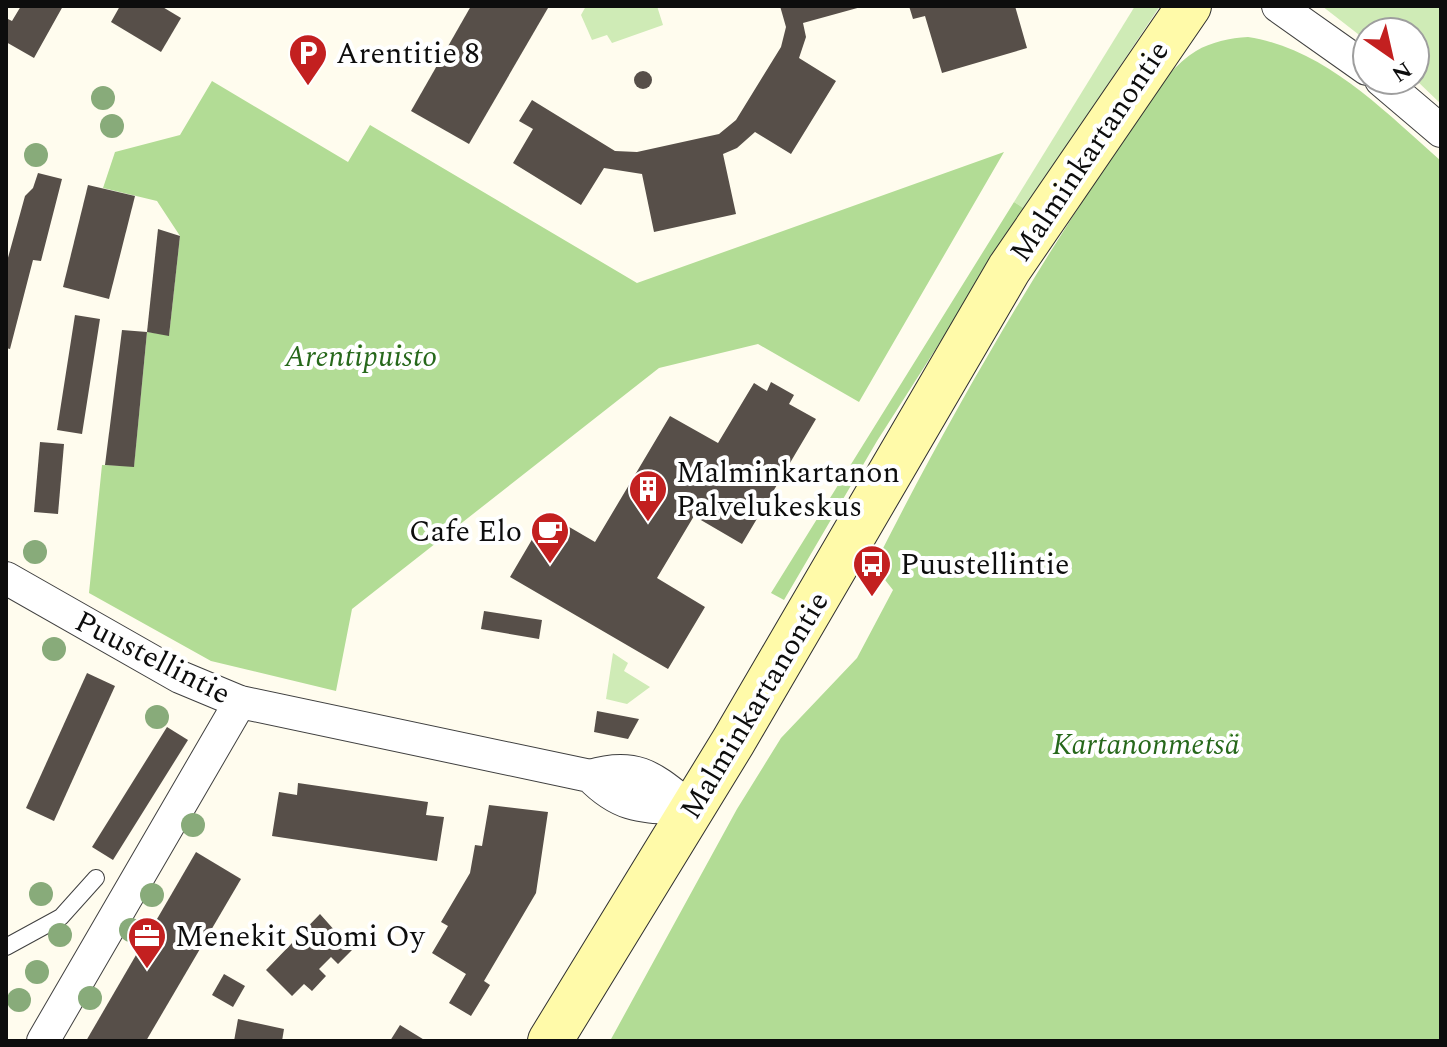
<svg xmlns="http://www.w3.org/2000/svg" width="1447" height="1047" viewBox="0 0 1447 1047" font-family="Spectral,serif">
  <rect width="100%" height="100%" fill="#fffcee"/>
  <g fill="#cfebb6">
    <path d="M586,6H657L663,25L612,43L607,35L592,40L581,15Z"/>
    <path d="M1135,6H1160L1025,209L1014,202Z"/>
    <path d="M1322,6H1441V104L1415,79V32H1367V41Z"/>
    <path d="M613,653L628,663L624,671L650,687L627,704L606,699Z"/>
  </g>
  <g fill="#b2dc95">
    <path d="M1248,37C1325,49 1384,111 1441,161V1041H610L737,809L781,738L857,658L893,590L874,566C942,431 1016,302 1099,176C1123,139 1158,74 1196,51C1211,42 1230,38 1248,37Z"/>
    <path d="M212,81L348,162L370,125L637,283L1004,152L859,402L758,344L659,368L352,609L336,691L211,661L89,593L102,465L134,466L147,332L169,335L180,236L157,201L103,188L115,152L180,135Z"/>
    <path d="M1014,202L1025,209L877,441L784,600L771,593Z"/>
  </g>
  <g fill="#574f49">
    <path d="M21,6H63L34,58L6,42V18L12,21Z"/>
    <path d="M120,6H161L181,18L161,52L111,22Z"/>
    <path d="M471,6L548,8L469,144L411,111Z"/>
    <path d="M780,6L861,7L803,23L806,37L799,58L836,81L791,154L755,132L737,148L723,154L736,214L654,232L642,174L604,168L581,205L513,163L533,129L519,121L532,100L615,151L637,152L719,134L736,120L781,47L786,27Z"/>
    <path d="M909,6H1015L1027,48L942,73L925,16L913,19Z"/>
    <circle cx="643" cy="80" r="9"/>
    <path d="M38,173L62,179L41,261L33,260L10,349L6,348V265L25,196L33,188Z"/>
    <path d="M88,185L135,196L109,299L63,287Z"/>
    <path d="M158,229L180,236L169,336L147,332Z"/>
    <path d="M75,315L100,319L82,434L57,430Z"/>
    <path d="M122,330L147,332L134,467L105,465Z"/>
    <path d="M771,382L794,395L789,404L816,419L742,544L694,516L657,578L705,607L668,669L510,577L547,514L595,542L670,416L718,443L754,383L767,391Z"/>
    <path d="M40,442L64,444L58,514L34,512Z"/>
    <path d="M484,611L542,620L539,639L481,629Z"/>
    <path d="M87,673L115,686L54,821L26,808Z"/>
    <path d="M597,711L639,719L628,739L594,732Z"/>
    <path d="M167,727L188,740L113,860L92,847Z"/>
    <path d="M298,783L428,802L426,815L444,817L437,861L272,836L279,792L297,795Z"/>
    <path d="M489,805L548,812L536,893L484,981L490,985L471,1016L449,1003L466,974L432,953L448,926L441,922L470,873L475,845L482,846Z"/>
    <path d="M196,852L241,879L146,1041H86Z"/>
    <path d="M320,914L352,950L338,964L331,957L319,969L326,976L312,991L304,984L292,996L266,970Z"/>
    <path d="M224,974L245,986L233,1007L212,995Z"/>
    <path d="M238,1019L284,1029L282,1041H234Z"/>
    <path d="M400,1025L426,1041H390Z"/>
  </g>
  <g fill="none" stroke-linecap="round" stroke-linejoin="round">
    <defs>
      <path id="service" d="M6,947L61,917L96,878"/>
      <g id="minor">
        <path d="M1278,6L1367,69"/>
        <path d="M1381,80L1441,131"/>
        <path d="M6,578L180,677L240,702L590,776C624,811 647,806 692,809"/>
        <path d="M590,776C639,761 655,780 692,809"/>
        <path d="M43,1041L240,702"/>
      </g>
      <path id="secondary" d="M550,1041L733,742L1009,269L1189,6"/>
    </defs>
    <use href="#service" stroke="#404040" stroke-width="18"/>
    <use href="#minor" stroke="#404040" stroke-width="34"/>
    <use href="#secondary" stroke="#2f2f2f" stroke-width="46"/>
    <use href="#service" stroke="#fff" stroke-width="16"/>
    <use href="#minor" stroke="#fff" stroke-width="32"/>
    <use href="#secondary" stroke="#fffaa9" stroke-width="44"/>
  </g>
  <g fill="#88ab7a">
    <circle cx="103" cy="98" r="12"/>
    <circle cx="112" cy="126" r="12"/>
    <circle cx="36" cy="155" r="12"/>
    <circle cx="35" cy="552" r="12"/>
    <circle cx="54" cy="649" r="12"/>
    <circle cx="157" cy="717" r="12"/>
    <circle cx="193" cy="825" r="12"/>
    <circle cx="41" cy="894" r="12"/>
    <circle cx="152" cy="895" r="12"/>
    <circle cx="131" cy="930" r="12"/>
    <circle cx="60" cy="935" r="12"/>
    <circle cx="37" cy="972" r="12"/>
    <circle cx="90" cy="998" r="12"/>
    <circle cx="19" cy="1000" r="12"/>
  </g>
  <defs>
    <symbol id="parking-pin" viewBox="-11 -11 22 30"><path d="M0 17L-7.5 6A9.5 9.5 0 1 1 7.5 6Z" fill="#c32020" stroke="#fff"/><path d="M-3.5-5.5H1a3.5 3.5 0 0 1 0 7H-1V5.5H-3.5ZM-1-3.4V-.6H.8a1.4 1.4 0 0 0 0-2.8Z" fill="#fff"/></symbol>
    <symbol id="building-pin" viewBox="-11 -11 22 30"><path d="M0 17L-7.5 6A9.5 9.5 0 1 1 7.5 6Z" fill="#c32020" stroke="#fff"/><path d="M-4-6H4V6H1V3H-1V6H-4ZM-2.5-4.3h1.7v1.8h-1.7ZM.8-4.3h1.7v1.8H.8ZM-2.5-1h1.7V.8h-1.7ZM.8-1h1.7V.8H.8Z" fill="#fff"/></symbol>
    <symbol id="cafe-pin" viewBox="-11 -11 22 30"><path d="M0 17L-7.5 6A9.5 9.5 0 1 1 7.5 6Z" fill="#c32020" stroke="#fff"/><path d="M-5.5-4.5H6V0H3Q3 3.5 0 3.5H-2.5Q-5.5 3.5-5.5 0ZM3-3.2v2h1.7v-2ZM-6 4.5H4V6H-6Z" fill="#fff"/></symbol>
    <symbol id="bus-pin" viewBox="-11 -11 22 30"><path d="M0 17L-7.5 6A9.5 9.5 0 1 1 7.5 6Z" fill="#c32020" stroke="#fff"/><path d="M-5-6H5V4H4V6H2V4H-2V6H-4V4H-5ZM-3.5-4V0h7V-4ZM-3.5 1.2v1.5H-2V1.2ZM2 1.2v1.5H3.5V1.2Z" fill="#fff"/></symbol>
    <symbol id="office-pin" viewBox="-11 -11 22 30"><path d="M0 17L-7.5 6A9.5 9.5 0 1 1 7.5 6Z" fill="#c32020" stroke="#fff"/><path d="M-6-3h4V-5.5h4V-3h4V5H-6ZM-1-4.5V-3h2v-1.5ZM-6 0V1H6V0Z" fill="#fff"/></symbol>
  </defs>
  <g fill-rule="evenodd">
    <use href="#parking-pin" x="286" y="31" width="44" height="60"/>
    <use href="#building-pin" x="626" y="467" width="44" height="60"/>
    <use href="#cafe-pin" x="528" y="509" width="44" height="60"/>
    <use href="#bus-pin" x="850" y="542" width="44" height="60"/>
    <use href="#office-pin" x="125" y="914" width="44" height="60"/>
  </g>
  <g text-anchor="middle" stroke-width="8" stroke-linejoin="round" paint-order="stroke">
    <g font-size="30" fill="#0d0d0d" stroke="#fff" text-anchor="start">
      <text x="336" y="63">Arentitie 8</text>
      <text x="676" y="482">Malminkartanon<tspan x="676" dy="34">Palvelukeskus</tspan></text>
      <text x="522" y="541" text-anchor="end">Cafe Elo</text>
      <text x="900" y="574">Puustellintie</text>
      <text x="175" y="946">Menekit Suomi Oy</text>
    </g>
    <g font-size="30" fill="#0d0d0d" stroke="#fff">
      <text transform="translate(1089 151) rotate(-56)" y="10">Malminkartanontie</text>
      <text transform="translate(153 657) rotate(27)" y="10">Puustellintie</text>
      <text transform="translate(754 705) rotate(-59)" y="10">Malminkartanontie</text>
    </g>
    <g font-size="30" font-style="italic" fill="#27681b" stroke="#fff">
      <text x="361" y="366">Arentipuisto</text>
      <text x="1146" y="754">Kartanonmetsä</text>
    </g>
  </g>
  <rect width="1447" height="1047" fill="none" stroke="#0d0d0d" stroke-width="16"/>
  <g transform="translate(1391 56) rotate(146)"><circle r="38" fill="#ffffff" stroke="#9e9e9e" stroke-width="2"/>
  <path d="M0-6L14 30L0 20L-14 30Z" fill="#c32020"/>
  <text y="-12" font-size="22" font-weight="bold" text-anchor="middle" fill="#0d0d0d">N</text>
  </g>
</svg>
